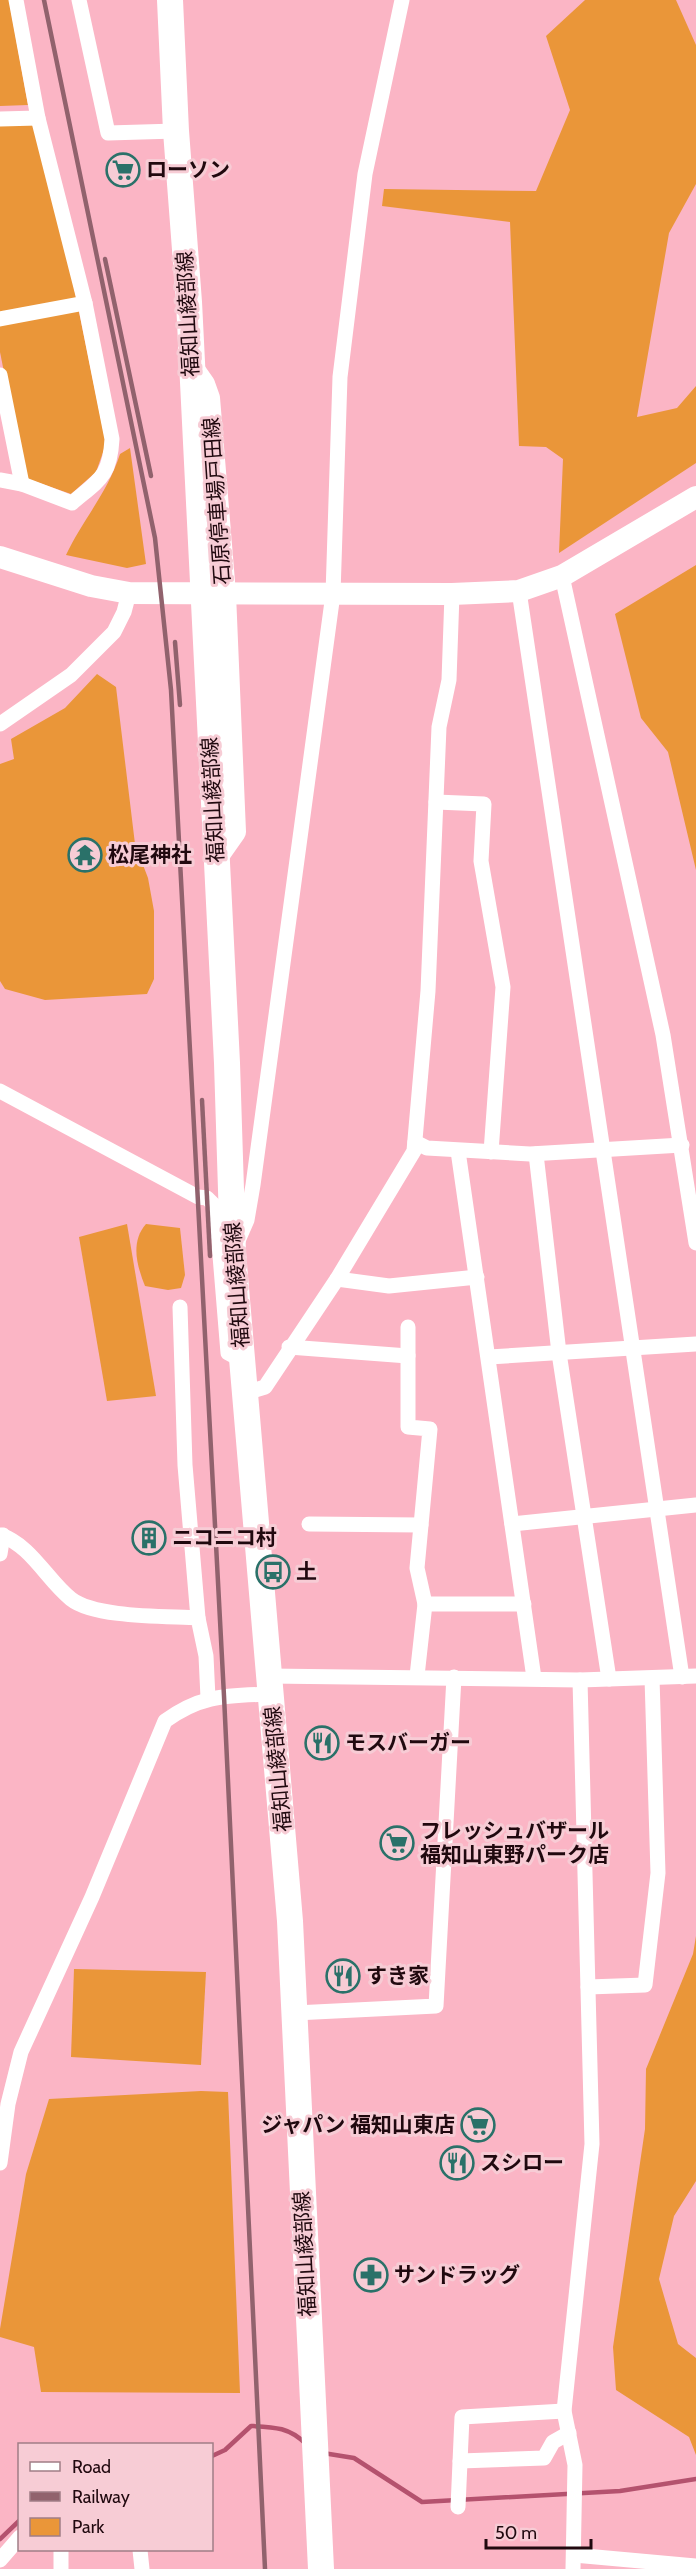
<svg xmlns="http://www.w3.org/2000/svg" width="696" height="2569" viewBox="0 0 696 2569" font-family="Cabin,'Noto Sans JP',sans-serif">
  <rect width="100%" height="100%" fill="#fbb5c5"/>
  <g fill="#ea9639">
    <path d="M0,0H9L28,105L0,106Z"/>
    <path d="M585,0H676L696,45V184L669,233L637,417L677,408L696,386V463L559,553L563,459L546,447L519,446L510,222L382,206L384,189L536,191L570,110L546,36Z"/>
    <path d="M40,121L106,444L96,472L71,494L25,478L0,352V123Z"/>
    <path d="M130,448L146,564L127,568L66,555C83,519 107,494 120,454Z"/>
    <path d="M696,565V870L668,752L641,718L615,614Z"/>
    <path d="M97,674L116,687L135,844L148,878L154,911V979L147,994L45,1000L5,989L0,981V764L14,759L11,739L65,708Z"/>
    <path d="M127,1224L156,1396L107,1401L79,1237Z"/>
    <path d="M146,1224L180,1228L185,1275L181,1288L168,1290L145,1286C137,1266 130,1242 146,1224Z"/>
    <path d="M696,1936V2181L674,2216L659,2279L678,2344L696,2358V2455L689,2437L616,2390L613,2347L645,2129L646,2069L693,1954Z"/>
    <path d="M74,1969L206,1972L201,2065L71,2057Z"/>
    <path d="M201,2091L228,2092L240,2393L41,2392L34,2347L0,2337V2329L26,2174L49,2099Z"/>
  </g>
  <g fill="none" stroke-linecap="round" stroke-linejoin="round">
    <g stroke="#b4526e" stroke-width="4.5">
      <path d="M323,2453L354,2458L422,2502L620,2491L696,2479"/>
      <path d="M212,2456L225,2450L251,2426C274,2427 289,2427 306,2444"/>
      <path d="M0,2539L20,2520"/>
    </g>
    <g stroke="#fff" stroke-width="15">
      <path d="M79,0L108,133L176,131"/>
      <path d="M0,119L38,118"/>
      <path d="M0,319L85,303"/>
      <path d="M0,375L22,484"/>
      <path d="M0,480L22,484L72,503C99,480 110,477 112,439L85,303L38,118L16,0"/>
      <path d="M562,576L663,1035L696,1243"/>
      <path d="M519,591L682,1677"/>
      <path d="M0,724L71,675L114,632L124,612L129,593"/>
      <path d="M436,802L484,804L481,861L503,987L491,1152"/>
      <path d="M0,1091L198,1197L207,1198L216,1207L228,1353L243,1361"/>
      <path d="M415,1142L427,1148L530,1154L682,1145"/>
      <path d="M458,1151L534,1678"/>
      <path d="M536,1154L559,1353L609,1679"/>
      <path d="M237,1243L247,1220L253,1185L333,594L340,377L365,174L402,0"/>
      <path d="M337,1279L389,1286L477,1277"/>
      <path d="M180,1307L185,1465L198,1618"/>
      <path d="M408,1327V1427L430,1429L417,1568L425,1604"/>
      <path d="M289,1347L408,1356"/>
      <path d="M489,1357L696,1344"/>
      <path d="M246,1393L265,1387L337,1279L414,1151L428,991L439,727L449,680L452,594"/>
      <path d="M309,1524L421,1525"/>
      <path d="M512,1524L696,1505"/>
      <path d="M0,1535C31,1545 47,1580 71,1599C95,1618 167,1616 198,1618L206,1656L208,1698"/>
      <path d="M0,1554L3,1535"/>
      <path d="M269,1676L580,1680L696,1676"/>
      <path d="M417,1676L425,1604H524"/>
      <path d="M588,1987L645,1985L658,1873L652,1678"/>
      <path d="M295,2013L436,2006L454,1677"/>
      <path d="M0,2163L8,2104L21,2052L92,1897L165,1721C202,1694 227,1696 271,1694"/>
      <path d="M460,2461L544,2458L553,2442L569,2433"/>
      <path d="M458,2507L462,2417L564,2411"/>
      <path d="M61,2550V2569"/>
      <path d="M140,2550L142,2569"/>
      <path d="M574,2555L696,2566"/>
      <path d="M0,2560L20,2537"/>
      <path d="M573,2569L575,2465L564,2411L592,2144L580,1680"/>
    </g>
    <g stroke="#fff" stroke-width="22">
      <path d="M190,364L204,384L209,398L225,594L235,832L216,859"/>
      <path d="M0,557L91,586L129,593L452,594L519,591L562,576L696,497"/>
    </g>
    <path stroke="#fff" stroke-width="26" d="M170,0L176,131L189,302L227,1063L233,1253L290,1921L321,2569"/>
    <g stroke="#91626d" stroke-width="4.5">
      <path d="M44,0L155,538L171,690L224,1696L265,2569"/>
      <path d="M105,259L151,476"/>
      <path d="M175,642L180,705"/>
      <path d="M202,1100L210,1256"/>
    </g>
  </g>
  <defs>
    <symbol id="supermarket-ring" viewBox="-11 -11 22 22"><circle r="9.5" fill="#f7ccd5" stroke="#2a7169" stroke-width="1.5"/><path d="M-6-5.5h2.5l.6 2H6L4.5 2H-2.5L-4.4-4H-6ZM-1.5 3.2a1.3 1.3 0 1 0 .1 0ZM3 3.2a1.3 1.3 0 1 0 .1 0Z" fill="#2a7169"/></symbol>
    <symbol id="temple-ring" viewBox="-11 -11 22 22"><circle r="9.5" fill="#f7ccd5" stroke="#2a7169" stroke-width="1.5"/><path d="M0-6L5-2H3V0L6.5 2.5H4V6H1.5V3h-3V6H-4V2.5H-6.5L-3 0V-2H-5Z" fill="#2a7169"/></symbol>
    <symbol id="building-ring" viewBox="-11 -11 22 22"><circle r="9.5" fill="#f7ccd5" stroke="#2a7169" stroke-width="1.5"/><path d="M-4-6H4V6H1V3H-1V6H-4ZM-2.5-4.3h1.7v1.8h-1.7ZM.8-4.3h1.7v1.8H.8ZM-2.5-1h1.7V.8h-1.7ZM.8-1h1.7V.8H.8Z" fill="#2a7169"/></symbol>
    <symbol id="bus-ring" viewBox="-11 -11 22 22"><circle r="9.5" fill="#f7ccd5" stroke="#2a7169" stroke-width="1.5"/><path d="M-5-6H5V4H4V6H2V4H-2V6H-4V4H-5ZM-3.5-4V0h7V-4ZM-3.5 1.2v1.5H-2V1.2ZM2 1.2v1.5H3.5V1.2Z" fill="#2a7169"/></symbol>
    <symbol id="restaurant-ring" viewBox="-11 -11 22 22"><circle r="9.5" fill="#f7ccd5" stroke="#2a7169" stroke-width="1.5"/><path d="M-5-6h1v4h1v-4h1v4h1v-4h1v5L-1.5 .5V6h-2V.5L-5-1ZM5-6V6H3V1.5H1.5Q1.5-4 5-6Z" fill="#2a7169"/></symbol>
    <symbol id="pharmacy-ring" viewBox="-11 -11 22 22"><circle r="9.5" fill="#f7ccd5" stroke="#2a7169" stroke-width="1.5"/><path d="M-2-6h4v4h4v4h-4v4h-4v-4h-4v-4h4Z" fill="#2a7169"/></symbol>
  </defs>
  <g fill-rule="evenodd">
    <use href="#supermarket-ring" x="104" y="151" width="38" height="38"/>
    <use href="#temple-ring" x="66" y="836" width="38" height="38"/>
    <use href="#building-ring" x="130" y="1519" width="38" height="38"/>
    <use href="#bus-ring" x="254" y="1553" width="38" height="38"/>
    <use href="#restaurant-ring" x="303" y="1724" width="38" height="38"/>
    <use href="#supermarket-ring" x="378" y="1824" width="38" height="38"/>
    <use href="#restaurant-ring" x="324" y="1957" width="38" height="38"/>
    <use href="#supermarket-ring" x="459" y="2106" width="38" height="38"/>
    <use href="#restaurant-ring" x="438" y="2144" width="38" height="38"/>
    <use href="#pharmacy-ring" x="352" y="2256" width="38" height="38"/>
  </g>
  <g text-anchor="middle" stroke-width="6" stroke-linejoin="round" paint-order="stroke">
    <g font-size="21" font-weight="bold" fill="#20090f" stroke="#f7ccd5" text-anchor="start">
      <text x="146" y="177">ローソン</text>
      <text x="108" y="862">松尾神社</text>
      <text x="172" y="1545">ニコニコ村</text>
      <text x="296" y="1579">土</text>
      <text x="345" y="1750">モスバーガー</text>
      <text x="420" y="1838">フレッシュバザール<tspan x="420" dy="24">福知山東野パーク店</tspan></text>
      <text x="366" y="1983">すき家</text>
      <text x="455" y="2132" text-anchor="end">ジャパン 福知山東店</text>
      <text x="480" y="2170">スシロー</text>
      <text x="394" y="2282">サンドラッグ</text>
    </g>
    <g font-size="21" fill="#20090f" stroke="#f7ccd5">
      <text transform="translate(188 314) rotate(-93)" y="7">福知山綾部線</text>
      <text transform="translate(217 501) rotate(-94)" y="7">石原停車場戸田線</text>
      <text transform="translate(213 800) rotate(-93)" y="7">福知山綾部線</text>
      <text transform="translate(237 1285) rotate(-94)" y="7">福知山綾部線</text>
      <text transform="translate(278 1769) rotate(-95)" y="7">福知山綾部線</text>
      <text transform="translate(305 2254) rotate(-93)" y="7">福知山綾部線</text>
    </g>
  </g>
  <rect x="18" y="2443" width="195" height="108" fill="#f7ccd5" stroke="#a17e86" stroke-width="1.5"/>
  <rect x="30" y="2462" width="30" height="9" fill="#ffffff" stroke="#a17e86" stroke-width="1.5"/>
  <text x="72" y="2473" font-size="18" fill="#20090f">Road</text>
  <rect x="30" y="2492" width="30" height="9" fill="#91626d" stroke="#a17e86" stroke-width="1.5"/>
  <text x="72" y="2503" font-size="18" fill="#20090f">Railway</text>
  <rect x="30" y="2518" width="30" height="18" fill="#ea9639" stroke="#a17e86" stroke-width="1.5"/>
  <text x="72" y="2533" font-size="18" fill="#20090f">Park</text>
  <path d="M486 2539v9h105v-9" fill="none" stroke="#20090f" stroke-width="3"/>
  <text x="495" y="2539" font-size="18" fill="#20090f" stroke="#f7ccd5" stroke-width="4.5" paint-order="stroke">50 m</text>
</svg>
